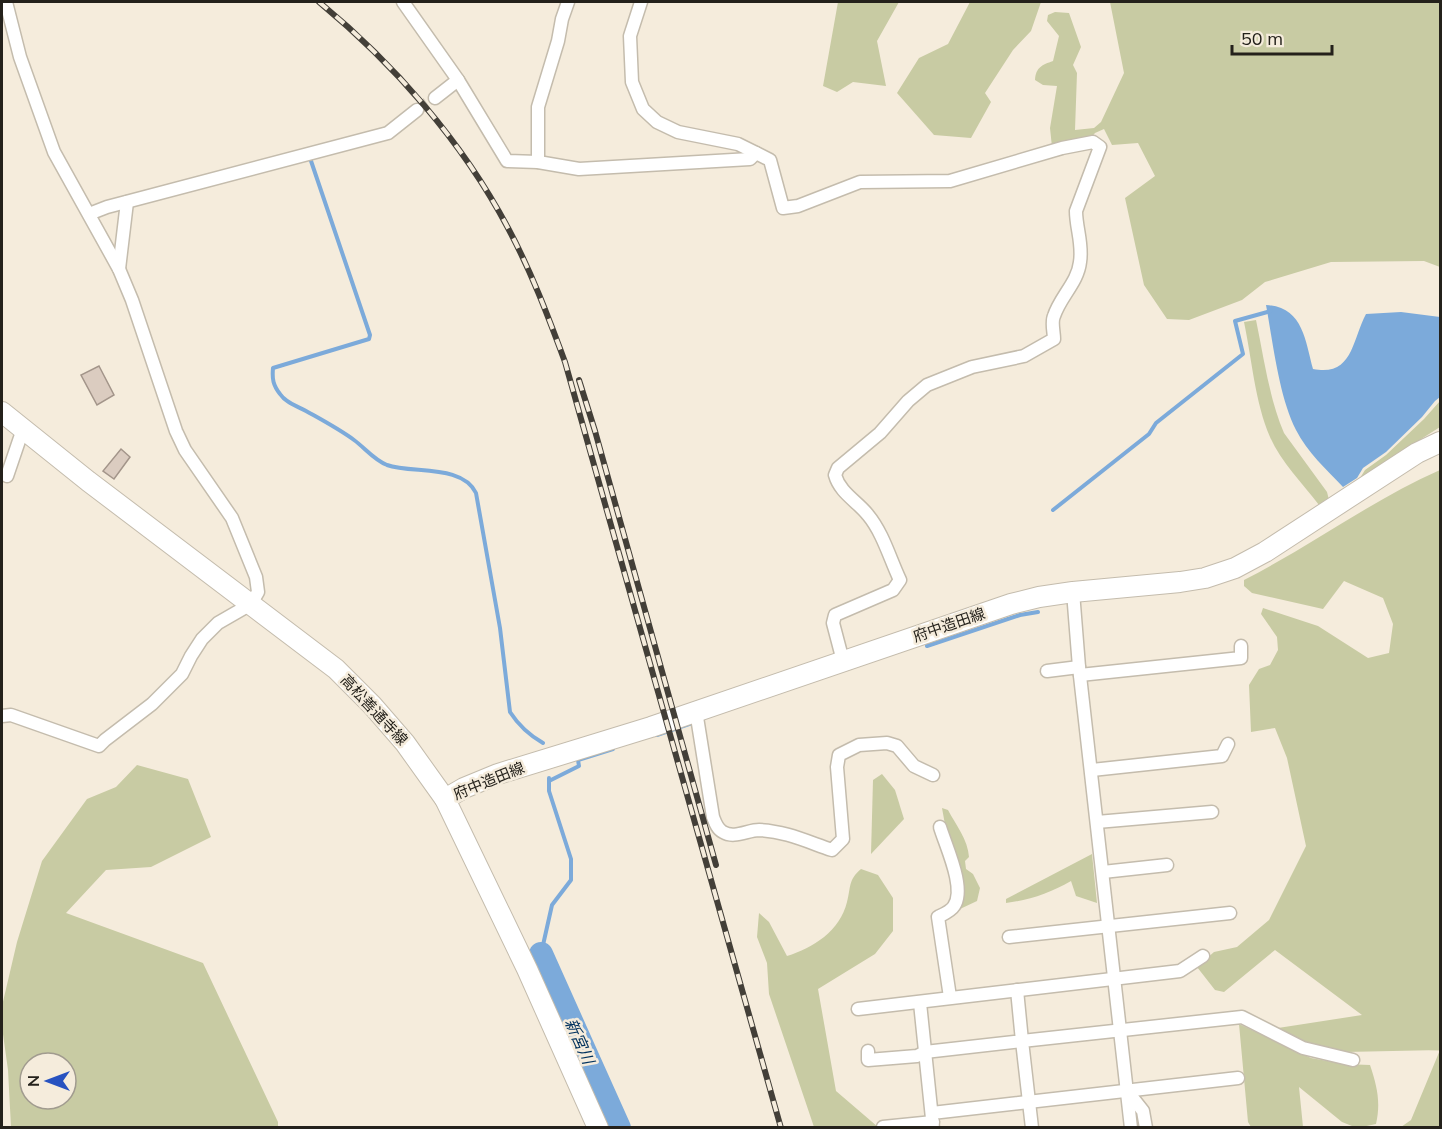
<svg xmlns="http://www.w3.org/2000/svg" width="1442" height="1129" viewBox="0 0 1442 1129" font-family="Mulish,'Noto Sans JP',sans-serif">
  <rect width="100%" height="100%" fill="#f5ecdc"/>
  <g fill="#c8cba3" fill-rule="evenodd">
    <path d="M838,2H899L877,41L886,86L853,82L837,92L823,86Z"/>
    <path d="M970,2H1041L1031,31L1013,50L985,93L991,102L971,138L934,135L897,93L919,58L948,44Z"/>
    <path d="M1110,2H1440V267L1424,261L1331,262L1265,282L1242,300L1189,320L1167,319L1144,285L1125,198L1155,176L1138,143L1112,145L1104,129L1095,133L1090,139L1052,147L1050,128L1057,86L1043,85L1035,80C1036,67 1042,65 1053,61L1059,36L1047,21L1048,15L1055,12L1069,13L1081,47L1073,65L1077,73L1075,130L1094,128L1101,122L1124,73Z"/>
    <path d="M1256,320C1264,358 1269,398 1284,433L1327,492L1329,500L1319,505C1303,484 1281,462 1270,437C1255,402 1252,360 1244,322Z"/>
    <path d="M1440,401V427L1360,478L1365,470L1386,455L1424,419Z"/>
    <path d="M1440,470V1127H1401L1411,1120L1440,1050L1345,1052L1306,1043L1278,1028L1362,1015L1275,950L1224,992L1215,990L1197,967L1214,952L1237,947L1269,920L1306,846L1287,758L1275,728L1251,732L1249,685L1259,669L1270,665L1278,650L1277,637L1261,614L1263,608L1318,626L1368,658L1389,653L1393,624L1383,598L1344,581L1323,609L1252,593L1244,586V580C1311,546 1372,500 1440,470Z"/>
    <path d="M137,765L188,779L211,837L151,867L106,870L66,913L203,963L278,1122V1127H11L8,1070L2,1027V1006L17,942L42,861L87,799L116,787ZM30,1063H66V1099H30Z"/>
    <path d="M882,774L895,790L904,819L871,854L873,780Z"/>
    <path d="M942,808L948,810C956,825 968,840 969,857L965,861L966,869L973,874L980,888L977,901L960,909L964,899V887L946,830Z"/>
    <path d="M1092,854L1097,903L1076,896L1071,881C1050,893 1030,900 1006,903V899Z"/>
    <path d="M861,869L878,875L893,898V931L875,954L818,989L836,1091L878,1127H814L769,994L767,963L757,937L759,913L769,922L787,956C813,948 840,931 847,902C851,887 848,880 861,869Z"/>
    <path d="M1239,1024L1311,1058L1344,1064L1370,1065C1377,1086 1381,1102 1376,1124L1357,1128L1342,1122L1299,1087L1303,1127H1251L1248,1122Z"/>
  </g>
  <path fill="#7caada" d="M1266,305C1303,307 1305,340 1313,369C1353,377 1352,340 1366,314L1401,312L1440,317V397L1435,401L1422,417L1386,452L1363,468L1357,478L1343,487C1327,470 1307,452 1296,430C1279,397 1273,343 1266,305Z"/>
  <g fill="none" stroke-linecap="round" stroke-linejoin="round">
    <g stroke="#7caada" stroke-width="4">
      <path d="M309,155L370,335L369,339L273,368C272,379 273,385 280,394C286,403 297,406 306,411C322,420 339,429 354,440C365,448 374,460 387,465C413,474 462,464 476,493L500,628L510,712C519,726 529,735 543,743"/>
      <path d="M1053,510L1149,434L1156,423L1243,354L1235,321L1271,311"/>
      <path d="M927,646L1020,615L1038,612"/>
      <path d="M657,735L695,722"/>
      <path d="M549,781L579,766L578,760L613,749"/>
      <path d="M541,954L552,905L571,880V859L549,791V778"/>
    </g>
    <path stroke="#7caada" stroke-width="24" d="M541,954L619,1128"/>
  </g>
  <g fill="#dbccc0" stroke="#a3958a" stroke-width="1.5">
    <path d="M99,366L114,395L97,405L81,375Z"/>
    <path d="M121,449L130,457L114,479L103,471Z"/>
  </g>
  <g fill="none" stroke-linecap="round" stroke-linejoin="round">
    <path stroke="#cbc3b5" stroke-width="12" stroke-dasharray="12 6" stroke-linecap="butt" d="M417,110L435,98"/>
    <defs>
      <g id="minor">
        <path d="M403,2L458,80L507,161L538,162L579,169L750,159L756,153"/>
        <path d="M641,2L630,36L632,82L643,109L657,122L678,132L738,144L770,160L783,208L798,206L860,182L950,181L1062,148L1093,142L1100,147L1076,211C1076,228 1083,244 1080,262C1078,282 1060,297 1054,316C1051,322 1054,332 1054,339L1024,356L972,367L927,385L908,401L880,433L838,468L835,475C840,493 857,501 868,515C883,533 890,559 900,580L893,590L835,615L833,623L843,661"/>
        <path d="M435,98L458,80"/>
        <path d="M538,162V107L558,41L562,19L568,2"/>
        <path d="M89,214L107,207L388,133L417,110"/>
        <path d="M119,269L127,202"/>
        <path d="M7,476L23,429"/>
        <path d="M1073,592L1079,667L1131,1128"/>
        <path d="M1047,671L1079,667"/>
        <path d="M1080,675L1241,658V646"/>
        <path d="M696,711L713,817C715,822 717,829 723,832C734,839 748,830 759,830C785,831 808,842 832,850L843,839L837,767L839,755L859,745L887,743L897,746L914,766L933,775"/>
        <path d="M2,716L11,715L99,746L105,740L152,704L182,674L191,656L202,639L218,623L251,604L258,592L256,577L232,518L185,450L176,431L132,300L119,269L54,152L20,57L6,2"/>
        <path d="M1092,770L1222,756L1228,744"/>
        <path d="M1097,822L1212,812"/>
        <path d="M940,827C946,847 966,888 954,906C951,911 944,914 938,917L950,997"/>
        <path d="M1103,872L1167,865"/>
        <path d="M1009,937L1230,913"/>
        <path d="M920,1003L933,1128"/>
        <path d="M858,1009L1180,971L1203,956"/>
        <path d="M868,1051V1060L917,1056L925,1052L1022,1041L1017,990"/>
        <path d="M1128,1092L1143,1111L1146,1128"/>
        <path d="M932,1113L1238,1078"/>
        <path d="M883,1127L933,1122"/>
        <path d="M1032,1128L1022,1041L1242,1017L1303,1048L1353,1060"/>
      </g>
      <g id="primary">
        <path d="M2,412L88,481L336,669L372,705L405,743L445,799L527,969L598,1128"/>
        <path d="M445,799L464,788L498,774L651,727L1011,604L1039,597L1073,592L1180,582L1205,578L1235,568L1265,552L1417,453L1440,442"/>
      </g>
    </defs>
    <use href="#minor" stroke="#c4bcad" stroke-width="15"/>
    <use href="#primary" stroke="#c4bcad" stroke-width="22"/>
    <use href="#minor" stroke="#fff" stroke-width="12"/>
    <use href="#primary" stroke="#fff" stroke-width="20"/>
    <defs>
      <g id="rail">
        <path d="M319,2C394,64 462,141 508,228C531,271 548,316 565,362L781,1128"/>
        <path d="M579,380L595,431L716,865"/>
      </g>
    </defs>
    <use href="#rail" stroke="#433f38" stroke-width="6"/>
    <use href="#rail" stroke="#f5ecdc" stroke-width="4" stroke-dasharray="11" stroke-linecap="butt"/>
  </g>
  <g text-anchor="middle" stroke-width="5" stroke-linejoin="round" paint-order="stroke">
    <g font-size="15" fill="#24211b" stroke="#f5ecdc">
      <text transform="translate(949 625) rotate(-19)" y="5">府中造田線</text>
      <text transform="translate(374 710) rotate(47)" y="5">高松善通寺線</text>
      <text transform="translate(489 781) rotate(-22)" y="5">府中造田線</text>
    </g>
    <g font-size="16" font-style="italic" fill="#00325e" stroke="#f5ecdc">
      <text transform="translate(580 1041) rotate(66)" y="6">新宮川</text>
    </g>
  </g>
  <rect width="1442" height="1129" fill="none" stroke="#24211b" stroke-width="6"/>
  <g transform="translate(48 1081) rotate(270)"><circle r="28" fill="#f5ecdc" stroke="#a19b8f" stroke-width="1.5"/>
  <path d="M0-4.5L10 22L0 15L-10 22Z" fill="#2752c0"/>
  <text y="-9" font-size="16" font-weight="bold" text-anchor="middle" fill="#24211b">N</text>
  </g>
  <path d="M1232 45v9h100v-9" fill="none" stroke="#24211b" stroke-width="3"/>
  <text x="1241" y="45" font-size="18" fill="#24211b" stroke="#f5ecdc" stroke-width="4.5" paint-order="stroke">50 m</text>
</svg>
